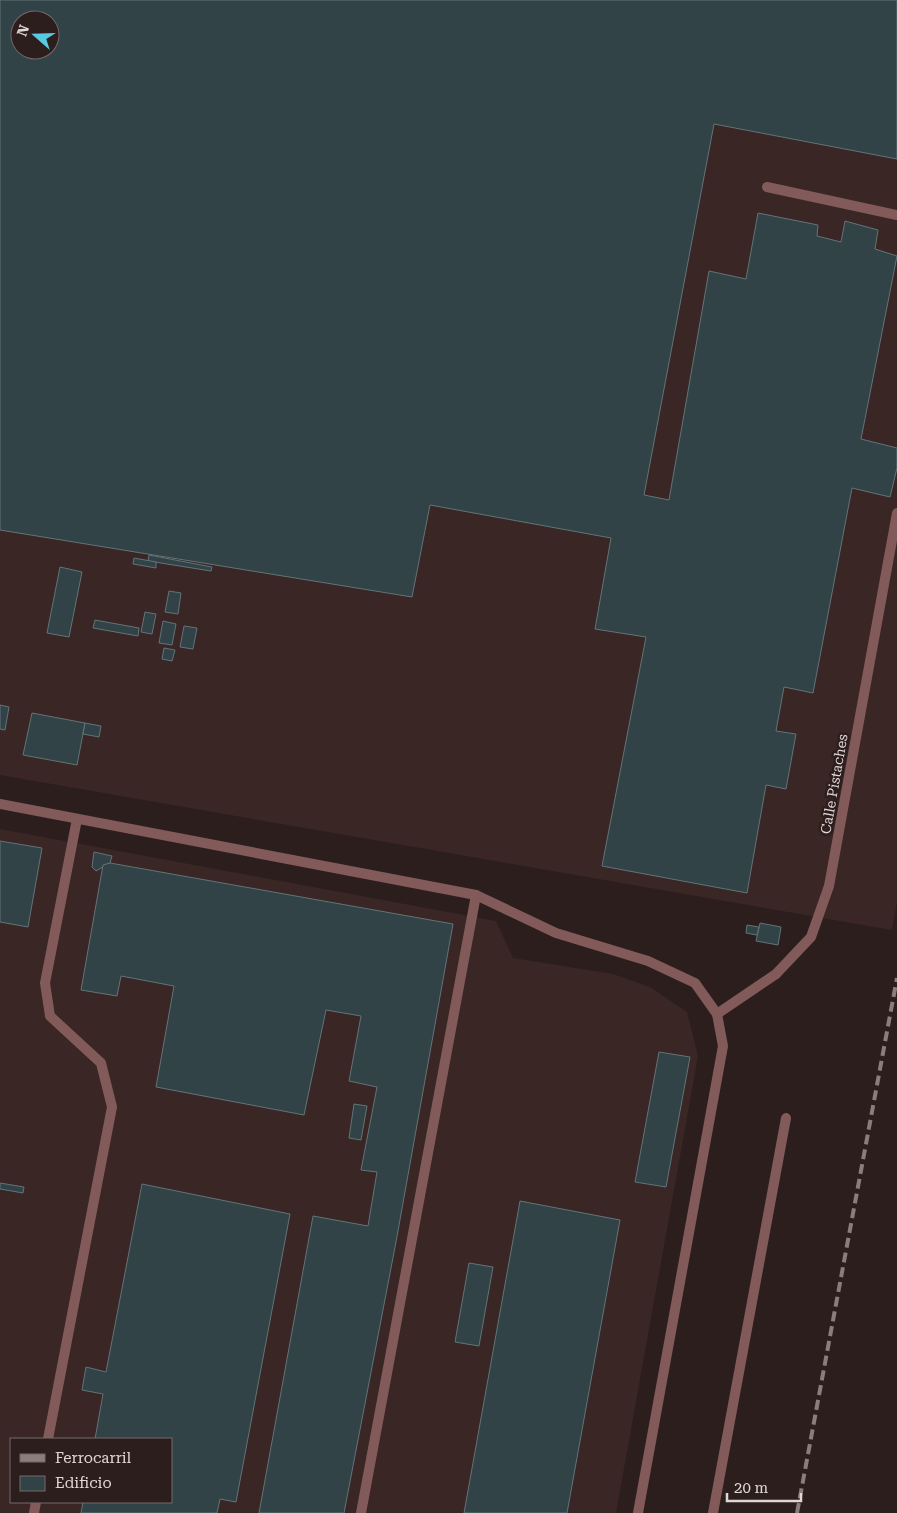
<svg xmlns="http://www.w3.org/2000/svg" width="897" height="1513" viewBox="0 0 897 1513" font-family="'Roboto Serif',serif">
  <rect width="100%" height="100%" fill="#2d1e1e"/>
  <g fill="#3a2625" fill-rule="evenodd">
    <path d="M0,0H897V902L892,930L0,775ZM20,20H50V50H20Z"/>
    <path d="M0,829L496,921L513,958L613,974L650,987L687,1012L698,1056L616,1513H0ZM11,1439H171V1502H11Z"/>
  </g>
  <g fill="#324347" stroke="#627478" fill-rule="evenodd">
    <path d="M0,0H897V159L714,124L644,495L669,500L709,271L746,279L758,213L818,225L817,236L841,242L845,221L878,230L875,249L897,256L861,439L897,448V468L890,497L852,488L813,693L784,687L776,731L796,734L786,789L766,785L747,893L602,866L646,637L595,629L611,538L430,505L412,597L0,530ZM20,20H50V50H20Z"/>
    <path d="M149,555L212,567L211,571L148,561Z"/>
    <path d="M134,558L156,562V568L133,564Z"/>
    <path d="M60,567L82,572L69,637L47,633Z"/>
    <path d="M169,591L181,593L178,614L165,612Z"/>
    <path d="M145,612L156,614L152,634L141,632Z"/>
    <path d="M95,620L139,628L138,636L93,628Z"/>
    <path d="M163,621L176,624L172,645L159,643Z"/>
    <path d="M184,626L197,628L193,649L180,647Z"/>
    <path d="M164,648L175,650L172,661L162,659Z"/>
    <path d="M0,705L9,707L5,730L0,729Z"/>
    <path d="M32,713L85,723L77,765L23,755Z"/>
    <path d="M85,723L101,726L99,737L83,734Z"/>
    <path d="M0,841L42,848L28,927L0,922Z"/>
    <path d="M94,852L112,856L110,863L96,871L92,867Z"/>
    <path d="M110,863L453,924L396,1242L344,1513H259L313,1216L368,1226L377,1172L361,1170L377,1087L349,1081L361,1016L326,1010L304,1115L156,1087L174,986L121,976L117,996L81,990L103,865Z"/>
    <path d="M760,923L781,927L778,945L756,941Z"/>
    <path d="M747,925L759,927L757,935L746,933Z"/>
    <path d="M659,1052L690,1057L666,1187L635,1182Z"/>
    <path d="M354,1104L367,1106L361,1140L349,1138Z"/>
    <path d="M0,1183L24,1187L23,1193L0,1189Z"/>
    <path d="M142,1184L290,1214L236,1502L220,1499L217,1513H81L83,1502H171V1439H95L103,1394L82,1390L86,1367L106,1372Z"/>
    <path d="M520,1201L620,1220L567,1513H464Z"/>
    <path d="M469,1263L493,1267L479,1346L455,1342Z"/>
  </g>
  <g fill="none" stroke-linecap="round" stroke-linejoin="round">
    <g stroke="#825a59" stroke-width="10">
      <path d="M767,187L897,215"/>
      <path d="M0,804L476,895L556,933L648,961L695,983L717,1014L723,1046L638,1513"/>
      <path d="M717,1014L776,974L811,937L829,886L897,513"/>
      <path d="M48,1439L112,1107L101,1063L50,1016L45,983L77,819"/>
      <path d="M34,1513L36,1502"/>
      <path d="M361,1513L476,895"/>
      <path d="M713,1513L786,1118"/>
    </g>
    <path stroke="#8a7d7d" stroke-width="4" stroke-dasharray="10 5" stroke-linecap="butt" d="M797,1513L897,978"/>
  </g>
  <g text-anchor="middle" stroke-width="5" stroke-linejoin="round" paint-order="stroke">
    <g font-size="14" fill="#e1d6d6" stroke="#2d1e1e">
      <text transform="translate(834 784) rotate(-80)" y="5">Calle Pistaches</text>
    </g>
  </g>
  <rect x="10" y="1438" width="162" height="65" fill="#2d1e1e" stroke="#756868"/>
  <rect x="20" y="1454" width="25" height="8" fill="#8a7d7d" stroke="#756868"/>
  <text x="55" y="1463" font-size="15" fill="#e1d6d6">Ferrocarril</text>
  <rect x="20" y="1476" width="25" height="15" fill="#324347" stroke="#756868"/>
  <text x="55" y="1488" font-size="15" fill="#e1d6d6">Edificio</text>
  <g transform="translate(35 35) rotate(290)"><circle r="24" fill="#2d1e1e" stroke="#756868"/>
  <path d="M0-4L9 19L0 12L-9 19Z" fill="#55cae0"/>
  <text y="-8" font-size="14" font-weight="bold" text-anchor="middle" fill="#e1d6d6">N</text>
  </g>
  <path d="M727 1493v8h74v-8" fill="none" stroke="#e1d6d6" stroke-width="2.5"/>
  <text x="734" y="1493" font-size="15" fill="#e1d6d6" stroke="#2d1e1e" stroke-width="4" paint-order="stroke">20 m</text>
</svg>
